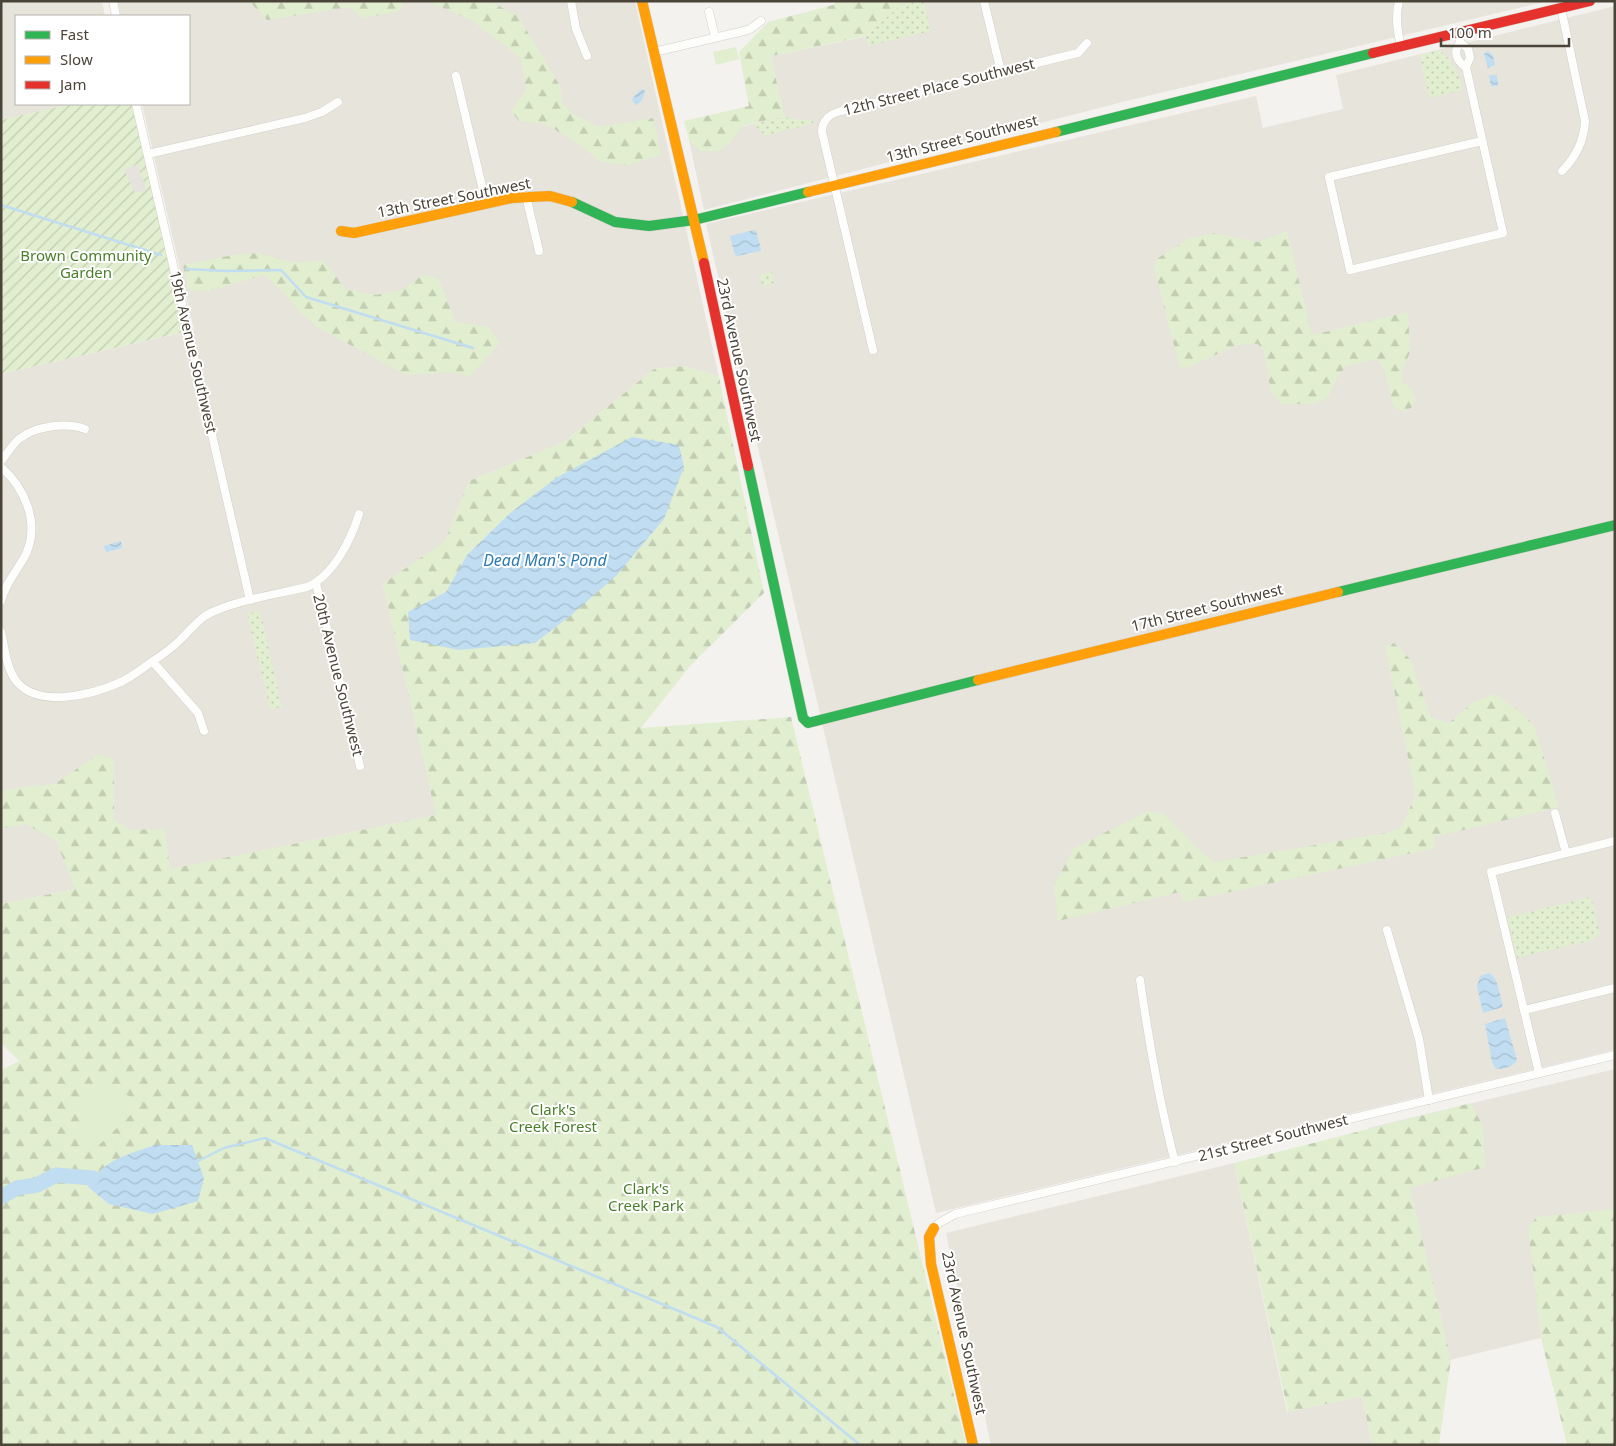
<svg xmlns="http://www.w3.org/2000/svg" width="1616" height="1446" viewBox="0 0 1616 1446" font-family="'Noto Sans',sans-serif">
  <defs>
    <pattern id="grass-dots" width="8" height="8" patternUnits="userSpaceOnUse" patternTransform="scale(1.25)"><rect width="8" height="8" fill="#e1eecf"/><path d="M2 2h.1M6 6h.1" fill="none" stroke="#c3cdb2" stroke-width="1.8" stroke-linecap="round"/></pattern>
    <pattern id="forest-firs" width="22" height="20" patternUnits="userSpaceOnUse" patternTransform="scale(1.25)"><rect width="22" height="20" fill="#e1eecf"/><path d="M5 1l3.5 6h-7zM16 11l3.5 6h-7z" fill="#c3cdb2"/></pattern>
    <pattern id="garden-furrows" width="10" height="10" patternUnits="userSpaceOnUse" patternTransform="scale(1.25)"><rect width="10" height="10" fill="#e1eecf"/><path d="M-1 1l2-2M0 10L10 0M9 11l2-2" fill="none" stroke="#c3cdb2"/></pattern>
    <pattern id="water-waves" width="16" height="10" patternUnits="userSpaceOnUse" patternTransform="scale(1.25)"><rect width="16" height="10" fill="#c0ddf1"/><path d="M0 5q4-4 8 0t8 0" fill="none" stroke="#a6bfcf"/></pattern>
  </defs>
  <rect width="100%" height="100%" fill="#f4f2ee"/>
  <g fill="#e7e4dc">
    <path d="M1,1H102L105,16H16V104H72L1,120Z"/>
    <path d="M118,1H635L719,377L685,366L654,369L564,442L469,481L445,542L383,584L437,815L1,904V374L194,330L142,104H189V16H121Z"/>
    <path d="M904,1H1548L1126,101L704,210L689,140L784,116L771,56L864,37Z"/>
    <path d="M1615,6V1050L936,1213L706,224L1256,96L1263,128L1343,109L1336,75Z"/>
    <path d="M1615,1069V1320L1425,1366L1368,1128Z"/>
    <path d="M1234,1163L1287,1412L1362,1396L1372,1445H991L946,1233Z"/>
  </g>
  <g fill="url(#grass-dots)">
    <path d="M910,1L924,2L930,31L868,46L866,36L895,10Z"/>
    <path d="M1439,50C1453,60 1459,73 1462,90L1429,98L1420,55Z"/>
    <path d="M786,116L787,118L814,121L813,123L765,136L754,124Z"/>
    <path d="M772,272L774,283L762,286L760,275Z"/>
    <path d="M260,611L282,707L270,709L247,614Z"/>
    <path d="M1591,897L1600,934L1593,940L1517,958L1508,917Z"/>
  </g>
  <g fill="url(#forest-firs)" fill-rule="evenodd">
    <path d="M249,1H405L400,11L364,18L349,7L267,20Z"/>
    <path d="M427,1H489L518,16L560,86L562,102L571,113L599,127L653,118L661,155L628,165L601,162L577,143L546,124L519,121L511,111L526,90L521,58L471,20Z"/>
    <path d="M837,1H905L866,36L771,56L784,116L742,126L731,142L718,151H700L689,140L684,121L749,106L739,52L768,22L833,5Z"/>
    <path d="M1287,231L1312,335L1408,312L1410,352L1401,373L1403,383L1411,388L1416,400L1411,408L1401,411L1393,406L1385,370L1377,359L1346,366L1337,378L1328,397L1314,404H1282L1271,392L1264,351L1258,344L1237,345L1189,367L1180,368L1154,269L1158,258L1191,238L1212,233L1258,242Z"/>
    <path d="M258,253L294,263L323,260L347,290L376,295L402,290L423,275L438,278L456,322L489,327L500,343L470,376L449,372L406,375L317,327L301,313L284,293L264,275L209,291L188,290L183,265L233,255Z"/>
    <path d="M685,366L719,377L764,593L690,666L641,728L791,717L966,1445H1V1070L19,1061L1,1043V904L75,889L56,840L25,824L1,829V791L23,787L55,784L97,755L114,759V819L130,830L165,829L170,869L436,815L383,584L445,541L469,481L564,442L654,369ZM509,514L411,640L408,612L446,592L467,555Z"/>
    <path d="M1394,643L1410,659L1431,717L1449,723L1472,703L1494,694L1522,713L1534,725L1559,807L1434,837L1436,848L1183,902L1180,892L1058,921L1054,885L1074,848L1148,811L1163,814L1198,849L1215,862L1386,833L1400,828L1416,796L1385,646Z"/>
    <path d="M1471,1103L1483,1127L1485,1167L1410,1188L1451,1359L1439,1445H1372L1362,1396L1288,1412L1234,1163Z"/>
    <path d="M1615,1209V1445H1567L1541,1338L1528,1227L1537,1217Z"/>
  </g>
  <path fill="url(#garden-furrows)" d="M72,104H136L188,331L1,374V120Z"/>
  <g fill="#e1eecf">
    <path d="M736,47L739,59L716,65L713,52Z"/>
    <path d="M87,1084C111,1084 122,1090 141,1105L97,1147L78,1137Z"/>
  </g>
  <path fill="#e6e3df" d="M137,164L146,188L145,190L135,193L125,172V170Z"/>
  <g fill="url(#water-waves)">
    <path d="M1488,51L1493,56L1495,65L1488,68L1484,54Z"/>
    <path d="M1489,75H1497L1498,86H1491Z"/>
    <path d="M643,89L645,91C643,96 643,103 635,105L632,99L639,91Z"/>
    <path d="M754,230L756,231L761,249L760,251L737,256L735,255L730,236Z"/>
    <path d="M632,437L679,445L684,467L664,519L617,575L570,616L535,643L459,650L410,640L408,612L446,592L467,555L509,514L556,478Z"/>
    <path d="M121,541L122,548L106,552L104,546Z"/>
    <path d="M1489,973C1499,979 1500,996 1503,1007L1483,1013L1477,986L1480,976Z"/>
    <path d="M1505,1018L1517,1060C1513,1067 1504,1069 1496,1069L1492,1062L1485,1024Z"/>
    <path d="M155,1145H192L204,1178L198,1201L153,1214L109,1204L88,1187C101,1160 130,1154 155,1145Z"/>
  </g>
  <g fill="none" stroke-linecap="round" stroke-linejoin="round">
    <g stroke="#c0ddf1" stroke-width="2.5">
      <path d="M1,205L161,255"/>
      <path d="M186,269L226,271L281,270L306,297L473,348"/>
      <path d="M198,1161L224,1148L265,1138L717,1327L860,1445"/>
    </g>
    <path stroke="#c0ddf1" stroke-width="15" d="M1,1197L17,1188L37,1185L56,1175L93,1178"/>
    <defs>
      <g id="street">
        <path d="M113,1L116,16"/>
        <path d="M571,1L576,29L587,56"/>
        <path d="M984,1L1001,72"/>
        <path d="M1399,1C1395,17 1397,31 1401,46"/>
        <path d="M1561,8L1585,121C1584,141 1576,157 1562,171"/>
        <path d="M709,12L715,37"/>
        <path d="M1458,33L1460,42L1468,49L1469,53L1470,58L1466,67L1503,233L1350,270L1329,177L1482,141"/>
        <path d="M1460,42C1453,52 1456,61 1466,67"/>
        <path d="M654,52L744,31L750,29L761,21"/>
        <path d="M456,76L486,203"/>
        <path d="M136,104L250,600"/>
        <path d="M148,154L305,118L322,112L338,102"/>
        <path d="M526,196L539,251"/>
        <path d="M873,350L822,132C822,119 830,114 841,111L1078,53L1087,43"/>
        <path d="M1,461C7,454 12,445 19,439C35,426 66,422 85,429"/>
        <path d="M1,467C25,488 40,523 26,554C18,570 5,583 1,601"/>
        <path d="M316,583L360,766"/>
        <path d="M1,632C5,648 6,669 17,682C40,709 94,694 121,682C132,677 143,668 153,661C162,655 172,648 180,640C189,632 195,623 205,616C230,601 278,594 307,587C333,576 351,540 359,514"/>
        <path d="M153,662L198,713L204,731"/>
        <path d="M1555,813L1566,853"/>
        <path d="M1387,930L1419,1039L1429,1100"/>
        <path d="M1140,980C1149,1042 1159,1102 1175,1162"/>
        <path d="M1524,1010L1615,988"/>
        <path d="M1539,1073L1491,872L1615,841"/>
        <path d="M934,1228L939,1223L955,1214L1615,1055"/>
      </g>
      <g id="fast">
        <path d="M1056,132L1373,53"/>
        <path d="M572,202L615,222L649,226L694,220L808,192"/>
        <path d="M748,466L803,718L808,723L978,680"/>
        <path d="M1338,592L1615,525"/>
      </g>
      <g id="slow">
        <path d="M642,1L704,263"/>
        <path d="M808,192L1056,132"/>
        <path d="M341,231L354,233L512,198L550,196L572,202"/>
        <path d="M978,680L1338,592"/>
        <path d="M934,1228L929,1237L931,1264L973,1445"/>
      </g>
      <g id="jam">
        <path d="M1373,53L1590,1"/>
        <path d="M704,263L748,466"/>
      </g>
    </defs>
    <use href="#street" stroke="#d2d0cb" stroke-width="9"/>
    <use href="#fast" stroke="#d3cfc5" stroke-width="11"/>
    <use href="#slow" stroke="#d3cfc5" stroke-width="11"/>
    <use href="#jam" stroke="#d3cfc5" stroke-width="11"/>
    <use href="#street" stroke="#fdfdfc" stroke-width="8"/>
    <use href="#fast" stroke="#30b455" stroke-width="10"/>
    <use href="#slow" stroke="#ff9f0a" stroke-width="10"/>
    <use href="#jam" stroke="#e5322d" stroke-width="10"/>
  </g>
  <g text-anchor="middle" stroke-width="4" stroke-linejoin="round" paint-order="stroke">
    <g font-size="15" fill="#4b4439" stroke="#fff">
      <text transform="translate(939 87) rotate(-14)" y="5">12th Street Place Southwest</text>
      <text transform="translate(962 139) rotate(-14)" y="5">13th Street Southwest</text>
      <text transform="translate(454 198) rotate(-11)" y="5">13th Street Southwest</text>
      <text transform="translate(193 352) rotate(77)" y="5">19th Avenue Southwest</text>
      <text transform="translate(739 360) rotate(78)" y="5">23rd Avenue Southwest</text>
      <text transform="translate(1207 608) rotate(-14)" y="5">17th Street Southwest</text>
      <text transform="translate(338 675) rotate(76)" y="5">20th Avenue Southwest</text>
      <text transform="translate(1273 1138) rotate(-14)" y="5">21st Street Southwest</text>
      <text transform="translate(964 1333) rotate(78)" y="5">23rd Avenue Southwest</text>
    </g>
    <g font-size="15" fill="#4a7f2a" stroke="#fff">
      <text x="86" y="261">Brown Community<tspan x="86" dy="17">Garden</tspan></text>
      <text x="553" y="1115">Clark's<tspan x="553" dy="17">Creek Forest</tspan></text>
      <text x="646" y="1194">Clark's<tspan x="646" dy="17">Creek Park</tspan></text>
    </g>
    <g font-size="16" font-style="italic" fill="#2e7ab2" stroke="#fff">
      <text x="545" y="566">Dead Man's Pond</text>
    </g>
  </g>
  <rect width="1616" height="1446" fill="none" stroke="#4b4439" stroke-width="5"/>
  <rect x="15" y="15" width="175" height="90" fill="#ffffff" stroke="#b7b4b0"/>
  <rect x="25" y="31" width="25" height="8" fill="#30b455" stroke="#b7b4b0"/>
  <text x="60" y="40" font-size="15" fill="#4b4439">Fast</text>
  <rect x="25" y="56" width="25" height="8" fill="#ff9f0a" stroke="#b7b4b0"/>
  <text x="60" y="65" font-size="15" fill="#4b4439">Slow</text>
  <rect x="25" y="81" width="25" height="8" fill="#e5322d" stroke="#b7b4b0"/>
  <text x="60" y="90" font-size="15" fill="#4b4439">Jam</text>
  <path d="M1441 38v8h128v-8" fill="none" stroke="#4b4439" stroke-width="2.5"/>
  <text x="1448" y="38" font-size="15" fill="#4b4439" stroke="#ffffff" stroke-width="4" paint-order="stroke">100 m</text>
</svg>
